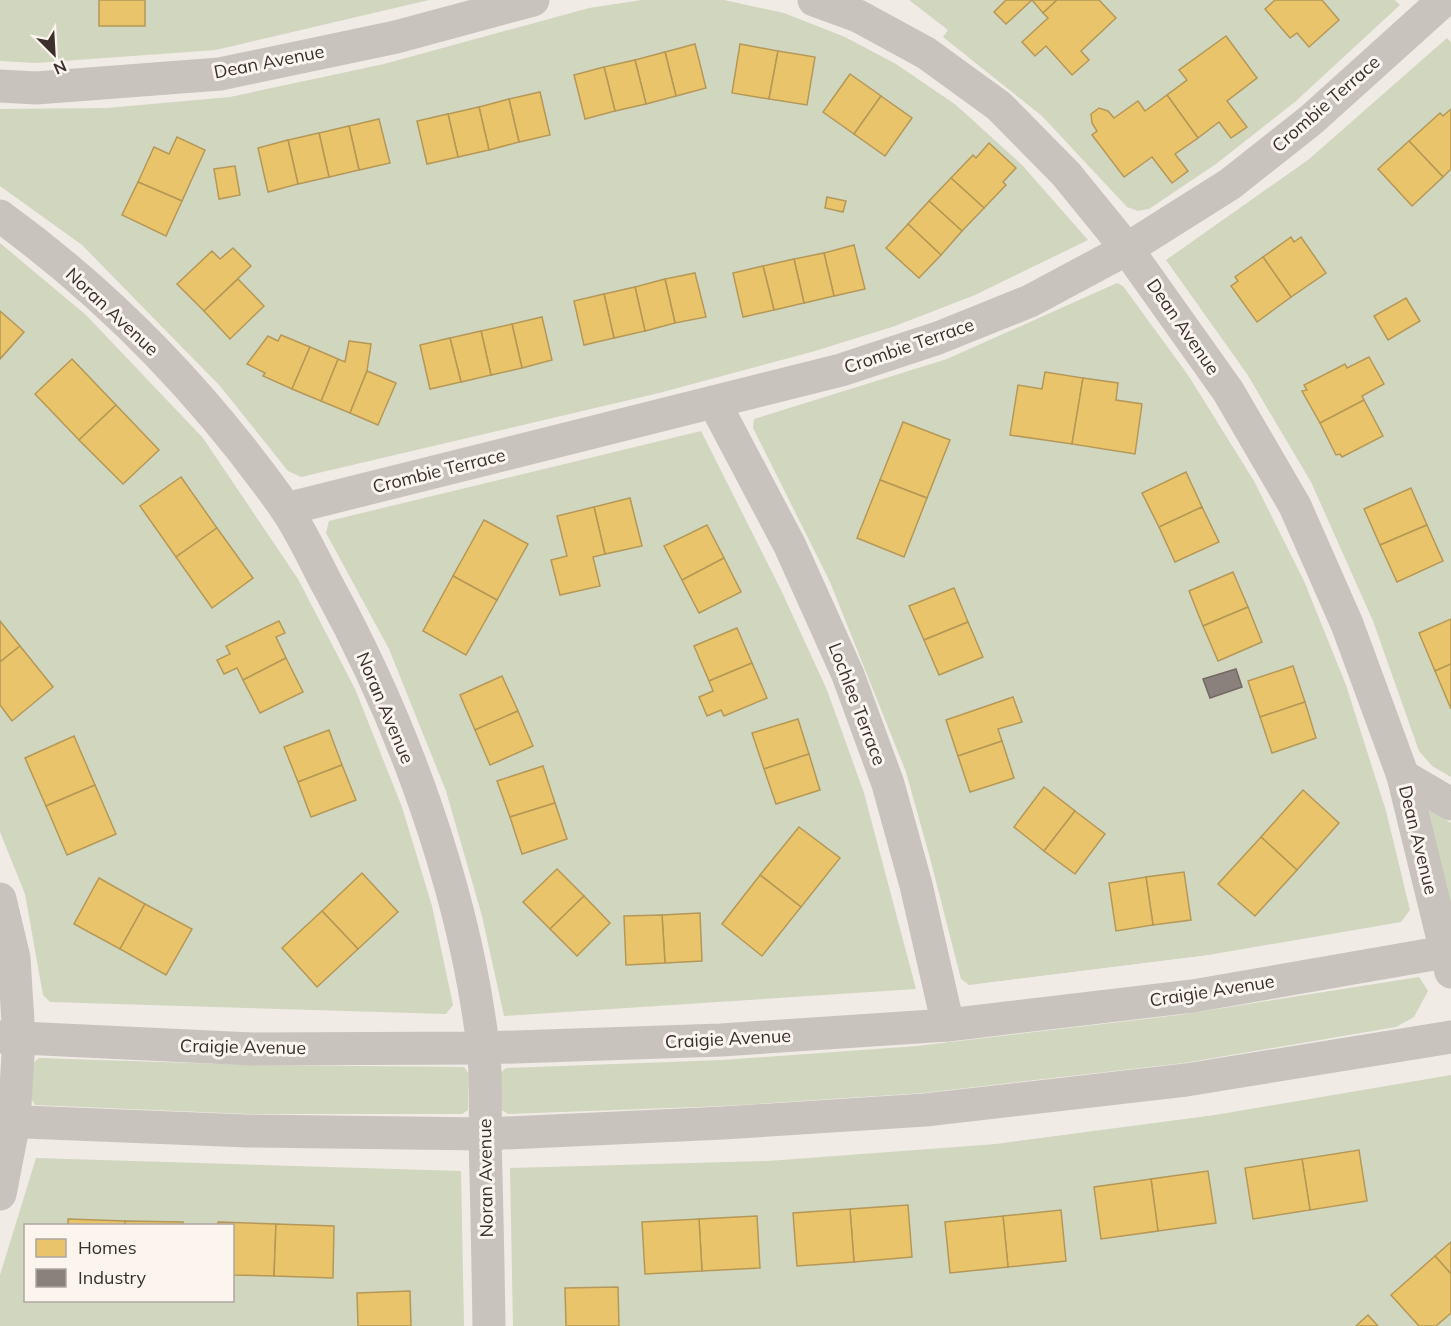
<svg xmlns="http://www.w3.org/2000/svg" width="1451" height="1326" viewBox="0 0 1451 1326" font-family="Mulish,sans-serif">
  <rect width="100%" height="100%" fill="#f0ebe5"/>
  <g fill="#d1d6bf" fill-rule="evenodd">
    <path d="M0,0H429L216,50L35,63L0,61Z"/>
    <path d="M642,0H724L784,13L845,37L896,64L956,105L1022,165L1088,240L975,295L895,326L815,351L659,393L301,477L288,471L220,386L82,245L0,186V109L107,108L230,97L384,64L589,8Z"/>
    <path d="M909,0H1395L1400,5L1296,101L1216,164L1149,209L1138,211L1127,207L1042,116L943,37L948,30Z"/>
    <path d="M1447,38L1451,42V777L1432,766L1419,751L1373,621L1311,482L1247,374L1166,260L1308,160Z"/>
    <path d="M0,243L86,315L203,438L298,579L355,689L402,807L432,906L453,1005L446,1014L50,1002L43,995L25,894L0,832Z"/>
    <path d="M1117,283L1123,286L1188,375L1254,481L1304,581L1346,685L1386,811L1410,910L1401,922L1208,955L969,985L961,979L930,858L906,772L830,582L753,428L754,419L947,359Z"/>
    <path d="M701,431L781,590L827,690L864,793L916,989L504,1016L482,916L446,791L389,649L326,533L329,521Z"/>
    <path d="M1425,807L1451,823V911Z"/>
    <path d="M1419,977L1428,991L1414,1017L1396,1027L1184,1063L923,1093L724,1106L508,1114L498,1108V1075L506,1068L722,1060L917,1046L1179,1015Z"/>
    <path d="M39,1058L252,1065L464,1067L469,1074L468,1110L462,1114H248L35,1105L30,1097L33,1063Z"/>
    <path d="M1451,1075V1326H513L510,1168L768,1161L996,1144L1215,1115Z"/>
    <path d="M36,1158L461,1171L464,1326H0V1275ZM26,1226H232V1300H26Z"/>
  </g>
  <g fill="#e9c46a" stroke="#b59857" stroke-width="1.5">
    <rect x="99" y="0" width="46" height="26"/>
    <path d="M1006,0H1032L1006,24L994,12Z"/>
    <path d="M1032,0H1057L1043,13Z"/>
    <path d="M1057,0H1099L1116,18L1081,51L1089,60L1072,75L1046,46L1035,56L1022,42L1048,18L1043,13Z"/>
    <path d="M1275,0H1322L1339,20L1309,47L1297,33L1290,38L1265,9Z"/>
    <path d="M1226,36L1257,78L1227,101L1247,127L1231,138L1219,122L1198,138L1167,95L1187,80L1179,70Z"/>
    <path d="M695,44L706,88L676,96L665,52Z"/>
    <path d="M740,44L778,51L769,99L732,93Z"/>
    <path d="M778,51L815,57L807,105L769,99Z"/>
    <path d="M665,52L676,96L646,104L635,60Z"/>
    <path d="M635,60L646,104L615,111L604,67Z"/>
    <path d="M604,67L615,111L585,119L574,75Z"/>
    <path d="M850,74L881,96L854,134L823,112Z"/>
    <path d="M540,92L550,135L519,142L509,99Z"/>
    <path d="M1167,95L1198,138L1175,154L1188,171L1172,183L1152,157L1124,177L1092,135L1097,131L1092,123L1091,114L1099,108L1108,111L1114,118L1138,101L1145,111Z"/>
    <path d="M881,96L912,118L885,156L854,134Z"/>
    <path d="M509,99L519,142L489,150L479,107Z"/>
    <path d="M479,107L489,150L458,157L448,114Z"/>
    <path d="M1451,109V169L1443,177L1409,141L1440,113L1443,116Z"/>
    <path d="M448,114L458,157L427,164L417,121Z"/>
    <path d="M379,119L390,163L359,170L349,126Z"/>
    <path d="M349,126L359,170L329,177L319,133Z"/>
    <path d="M319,133L329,177L298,184L288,140Z"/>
    <path d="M177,137L205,150L182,201L138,182L154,147L169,154Z"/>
    <path d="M288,140L298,184L268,192L258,148Z"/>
    <path d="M1409,141L1443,177L1412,206L1378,169Z"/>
    <path d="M989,143L1016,168L1003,182L1006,185L984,208L951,178L973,155L976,158Z"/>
    <path d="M235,166L240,195L219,199L214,169Z"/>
    <path d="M951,178L984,208L962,231L929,201Z"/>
    <path d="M138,182L182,201L166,236L122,215Z"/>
    <path d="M827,197L846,201L843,212L825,208Z"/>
    <path d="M929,201L962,231L941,255L908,224Z"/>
    <path d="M908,224L941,255L919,278L886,248Z"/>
    <path d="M1291,237L1294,242L1301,237L1326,273L1291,297L1263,257Z"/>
    <path d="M854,245L865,289L834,296L824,253Z"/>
    <path d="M233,248L251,266L204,311L177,284L212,251L220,259Z"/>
    <path d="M824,253L834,296L804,303L794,259Z"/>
    <path d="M1263,257L1291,297L1257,322L1231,286L1238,281L1235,277Z"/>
    <path d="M794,259L804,303L774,310L763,266Z"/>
    <path d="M763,266L774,310L743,317L733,273Z"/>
    <path d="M695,273L706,317L675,323L665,279Z"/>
    <path d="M238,279L264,306L230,339L204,311Z"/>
    <path d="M665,279L675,323L645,331L635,287Z"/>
    <path d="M635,287L645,331L614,338L604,294Z"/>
    <path d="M604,294L614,338L584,345L574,301Z"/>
    <path d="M1406,298L1420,321L1388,340L1374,316Z"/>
    <path d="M0,311L24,332L0,359Z"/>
    <path d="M542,317L552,360L522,368L512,324Z"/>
    <path d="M512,324L522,368L491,375L481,331Z"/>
    <path d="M481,331L491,375L461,382L450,338Z"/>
    <path d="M281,335L310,347L292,389L263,376L265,373L247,364L268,336L278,341Z"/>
    <path d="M450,338L461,382L430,389L420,345Z"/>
    <path d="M349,341L371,344L367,371L350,413L321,401L338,359L345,362Z"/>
    <path d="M310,347L338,359L321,401L292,389Z"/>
    <path d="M1369,357L1384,384L1362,396L1364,400L1320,423L1302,391L1307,390L1304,385L1345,364L1347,368Z"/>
    <path d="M72,359L116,405L79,440L35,394Z"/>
    <path d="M367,371L396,383L378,425L350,413Z"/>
    <path d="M1045,372L1083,378L1072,444L1010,435L1018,385L1042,389Z"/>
    <path d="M1083,378L1118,383L1116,400L1142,404L1135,454L1072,444Z"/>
    <path d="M1364,400L1383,436L1342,457L1340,454L1336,455L1320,423Z"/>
    <path d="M116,405L159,450L123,484L79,440Z"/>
    <path d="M903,422L950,440L927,498L880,480Z"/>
    <path d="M1186,472L1202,507L1159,527L1142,493Z"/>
    <path d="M181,477L217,528L176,557L140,506Z"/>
    <path d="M880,480L927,498L904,557L857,538Z"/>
    <path d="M1411,488L1427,525L1380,545L1364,509Z"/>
    <path d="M630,498L642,546L605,554L594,507Z"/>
    <path d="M594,507L605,554L593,557L600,586L560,595L551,560L567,556L557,516Z"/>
    <path d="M1202,507L1219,542L1175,562L1159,527Z"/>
    <path d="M484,520L528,544L497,600L453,576Z"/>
    <path d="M707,525L724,558L682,580L664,546Z"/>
    <path d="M1427,525L1443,561L1397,582L1380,545Z"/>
    <path d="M217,528L253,578L212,608L176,557Z"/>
    <path d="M724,558L741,592L699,613L682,580Z"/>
    <path d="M1233,572L1248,607L1203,626L1189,591Z"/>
    <path d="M453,576L497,600L466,655L423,631Z"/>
    <path d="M954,588L968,622L924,640L909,606Z"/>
    <path d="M1248,607L1262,642L1218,661L1203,626Z"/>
    <path d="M1451,619V664L1435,671L1419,633Z"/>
    <path d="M0,621L20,646L0,662Z"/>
    <path d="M279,621L285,633L276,637L286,658L243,680L237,668L224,674L217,660L230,654L226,646Z"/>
    <path d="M968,622L983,657L939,675L924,640Z"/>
    <path d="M737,628L752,663L709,681L694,646Z"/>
    <path d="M20,646L53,687L12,721L0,705V662Z"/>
    <path d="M286,658L303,692L260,713L243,680Z"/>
    <path d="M752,663L767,698L724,716L721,710L707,716L699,697L713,691L709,681Z"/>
    <path d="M1451,664V709L1435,671Z"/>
    <path d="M1293,666L1305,702L1260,717L1248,681Z"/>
    <path d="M502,676L518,711L475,730L460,695Z"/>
    <path d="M1013,697L1022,722L998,729L1002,741L958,756L946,720Z"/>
    <path d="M1305,702L1316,738L1272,753L1260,717Z"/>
    <path d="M518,711L533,746L490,765L475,730Z"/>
    <path d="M798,719L809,754L764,769L752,733Z"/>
    <path d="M329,730L342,765L298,782L284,747Z"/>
    <path d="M74,736L95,785L46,806L25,758Z"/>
    <path d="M1002,741L1014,778L970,792L958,756Z"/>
    <path d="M809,754L820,790L776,804L764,769Z"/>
    <path d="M342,765L356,800L311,817L298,782Z"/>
    <path d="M543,766L555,803L510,817L497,781Z"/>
    <path d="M95,785L116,834L67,855L46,806Z"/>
    <path d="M1044,787L1075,811L1044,851L1014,827Z"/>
    <path d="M1303,790L1339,823L1297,870L1261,837Z"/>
    <path d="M555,803L567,839L522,854L510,817Z"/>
    <path d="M1075,811L1105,834L1075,874L1044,851Z"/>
    <path d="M799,827L840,858L801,907L760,875Z"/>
    <path d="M1261,837L1297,870L1255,916L1218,884Z"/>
    <path d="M557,869L584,896L550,929L523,902Z"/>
    <path d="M1184,872L1191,920L1153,925L1146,877Z"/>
    <path d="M362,873L398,912L358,949L322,911Z"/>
    <path d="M760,875L801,907L762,956L722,924Z"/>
    <path d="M1146,877L1153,925L1116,931L1109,883Z"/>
    <path d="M99,878L145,904L120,949L74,924Z"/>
    <path d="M584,896L610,923L577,956L550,929Z"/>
    <path d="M145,904L192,929L166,975L120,949Z"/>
    <path d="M322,911L358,949L317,987L282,948Z"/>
    <path d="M700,913L702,961L665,963L662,915Z"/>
    <path d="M662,915L665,963L626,965L624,916Z"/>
    <path d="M1359,1150L1367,1201L1310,1210L1302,1159Z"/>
    <path d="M1302,1159L1310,1210L1253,1219L1245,1168Z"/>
    <path d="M1208,1171L1216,1223L1158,1231L1151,1179Z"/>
    <path d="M1151,1179L1158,1231L1101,1239L1094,1187Z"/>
    <path d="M908,1205L912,1257L854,1262L850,1209Z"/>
    <path d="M850,1209L854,1262L797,1266L793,1213Z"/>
    <path d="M1061,1210L1066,1261L1008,1267L1003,1216Z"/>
    <path d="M757,1216L760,1268L702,1271L699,1219Z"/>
    <path d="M1003,1216L1008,1267L950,1273L945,1222Z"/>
    <path d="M68,1219L125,1221V1226H68Z"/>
    <path d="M699,1219L702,1271L645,1274L642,1222Z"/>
    <path d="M125,1221L183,1222V1226H125Z"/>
    <path d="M218,1222L276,1224L274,1276L232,1275V1226H218Z"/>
    <path d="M276,1224L334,1226L333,1278L274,1276Z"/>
    <path d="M1451,1242V1274L1435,1256Z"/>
    <path d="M1435,1256L1451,1274V1313L1436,1326H1419L1391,1295Z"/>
    <path d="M618,1287L619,1326H566L565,1288Z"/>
    <path d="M410,1291L411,1326H358L357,1293Z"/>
    <path d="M1368,1315L1378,1326H1356Z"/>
  </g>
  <path fill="#8a817c" stroke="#726964" stroke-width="1.5" d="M1236,669L1242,687L1210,698L1203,679Z"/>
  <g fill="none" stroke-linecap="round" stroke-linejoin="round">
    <g stroke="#c9c3be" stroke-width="33">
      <path d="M814,0L858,16L926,53L999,106L1066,174L1127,249L1228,391L1295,506L1347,624L1403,776L1451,972"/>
      <path d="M0,86L36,88L220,74L396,37L533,0"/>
      <path d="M0,216C110,296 206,396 284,506C301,530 313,558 327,584C403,722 464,889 483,1046C487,1077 485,1110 485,1141C487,1203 488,1264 489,1326"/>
      <path d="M714,402L790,546L848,675L888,784L916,885L948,1025"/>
      <path d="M286,509L841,370L938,338L1030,301L1127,249L1230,184L1311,120L1444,0"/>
      <path d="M1403,776L1451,804"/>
      <path d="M0,899L14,958L19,1038L14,1122L0,1194"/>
      <path d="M0,1037L252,1049L483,1048L721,1040L948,1025L1193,996L1451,951"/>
      <path d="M0,1121L247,1131L485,1134L723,1123L925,1110L1186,1080L1451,1037"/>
    </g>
  </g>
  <g text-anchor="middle" stroke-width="6" stroke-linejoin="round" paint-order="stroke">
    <g font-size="18" fill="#3b302b" stroke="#fbf5ee">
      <text transform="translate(269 62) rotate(-11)" y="6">Dean Avenue</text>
      <text transform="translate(1326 104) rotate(-41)" y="6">Crombie Terrace</text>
      <text transform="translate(112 312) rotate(43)" y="6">Noran Avenue</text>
      <text transform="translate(1183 327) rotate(55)" y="6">Dean Avenue</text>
      <text transform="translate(909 346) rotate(-19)" y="6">Crombie Terrace</text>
      <text transform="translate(439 471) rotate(-14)" y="6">Crombie Terrace</text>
      <text transform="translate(857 704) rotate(69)" y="6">Lochlee Terrace</text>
      <text transform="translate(385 708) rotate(67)" y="6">Noran Avenue</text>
      <text transform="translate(1418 840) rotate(76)" y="6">Dean Avenue</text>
      <text transform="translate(1212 991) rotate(-9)" y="6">Craigie Avenue</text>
      <text transform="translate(728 1039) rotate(-3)" y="6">Craigie Avenue</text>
      <text transform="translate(243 1047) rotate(1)" y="6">Craigie Avenue</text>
      <text transform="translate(486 1178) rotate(-91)" y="6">Noran Avenue</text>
    </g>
  </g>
  <rect x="24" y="1224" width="210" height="78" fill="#fbf5ee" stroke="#aea6a0" stroke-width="1.5"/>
  <rect x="36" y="1239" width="30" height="18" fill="#e9c46a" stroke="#aea6a0" stroke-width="1.5"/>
  <text x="78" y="1254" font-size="18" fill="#3b302b">Homes</text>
  <rect x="36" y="1269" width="30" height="18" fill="#8a817c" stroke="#aea6a0" stroke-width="1.5"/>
  <text x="78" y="1284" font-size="18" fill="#3b302b">Industry</text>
  <g transform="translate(54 54) rotate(156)" stroke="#fbf5ee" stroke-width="4.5" paint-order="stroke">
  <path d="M0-4.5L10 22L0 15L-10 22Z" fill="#3b302b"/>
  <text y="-9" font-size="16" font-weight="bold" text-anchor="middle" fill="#3b302b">N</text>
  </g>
</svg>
